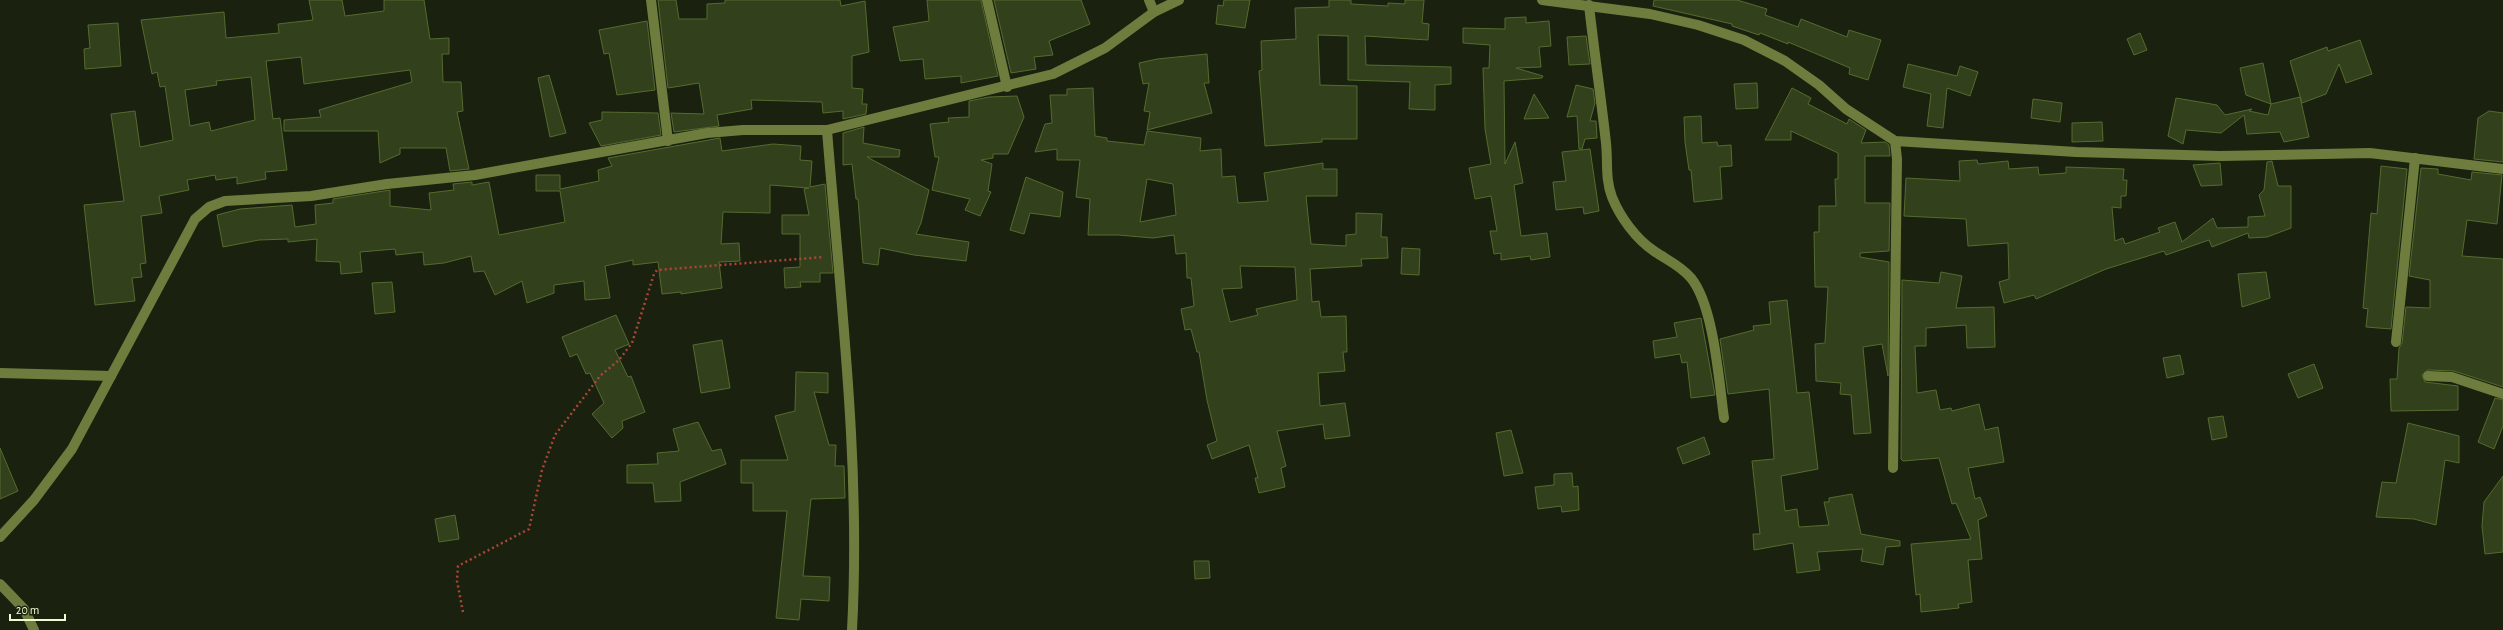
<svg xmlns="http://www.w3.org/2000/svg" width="2503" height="630" viewBox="0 0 2503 630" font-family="'Alegreya Sans',sans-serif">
  <rect width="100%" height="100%" fill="#1a210f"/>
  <g fill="#32411c" stroke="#546b2f" fill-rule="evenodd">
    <path d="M309,0H342L345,16L384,11V0H424L430,39L449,38V54H442L443,82H461L463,111L457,112L469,169L450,171L446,148H400V154L380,163L378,131H284V120L321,117L319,110L412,82L410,70L304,84L301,57L266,61L273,119L280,118L287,170L265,172L266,179L237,184V177L216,180L215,175L187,180L189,190L159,196L162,213L141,216L146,263L140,264L142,277L132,278L135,301L95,305L84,205L124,201L111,114L135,111L140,147L173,140L165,86L160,87L157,72L152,74L141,20L224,12L226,38L279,33L278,24L313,20ZM251,77L255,120L211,131L209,122L190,126L185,90L217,85L216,81Z"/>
    <path d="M658,0H676L679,19H707V4L725,3V0H840L841,6L865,1L869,52L852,56V88L863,89L862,104H867L866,114L843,119V111L823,113L822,102L751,100L752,109L717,115L719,126L674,132L671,113L704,114L699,83L668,88Z"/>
    <path d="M927,0H981L998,76L961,83V76L925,79L923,59L900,61L893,27L929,21Z"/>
    <path d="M994,0H1081L1090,24L1049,41L1053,55L1034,57L1036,69L1011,73Z"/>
    <path d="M1224,0H1250L1245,28L1216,24L1218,5L1223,6Z"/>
    <path d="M1329,0H1351V4L1388,6V3L1405,4V0H1424L1422,23L1429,24L1428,40L1365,36L1366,65L1451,67V84L1435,85V110L1409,109L1410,82L1348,80V36L1318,35L1320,85L1357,86V139H1322V142L1265,146L1259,71L1262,70L1261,41L1296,39L1295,8L1329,7Z"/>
    <path d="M1654,0H1737L1767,9L1765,15L1798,27L1801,19L1847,37L1849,30L1881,40L1868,80L1849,74L1850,68L1788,42V44L1760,33L1759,35L1732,26V24L1653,6Z"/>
    <path d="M1526,17V23L1549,21L1551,46L1539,47L1541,67L1516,68L1543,76L1542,78L1504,81L1505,164L1515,142L1523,183L1514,185L1521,236L1547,233L1550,257L1531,260L1530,256L1501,260V253L1494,254L1490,231H1497L1491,196L1475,199L1469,168L1491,164L1485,129L1483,68H1489L1490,45L1463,43V28L1505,29V18Z"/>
    <path d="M647,21L655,90L617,95L609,53L604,54L599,30Z"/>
    <path d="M118,23L121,66L85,69L84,49L90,48L88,25Z"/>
    <path d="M2140,33L2147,50L2134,55L2127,39Z"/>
    <path d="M1586,36L1590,64L1569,65L1567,37Z"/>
    <path d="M2360,40L2372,74L2346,83L2339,64L2326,94L2302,103L2290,61L2327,47L2328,51Z"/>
    <path d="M1207,54L1209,83H1204L1212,113L1147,130L1150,112L1144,111L1149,83L1143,84L1139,63L1157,59Z"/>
    <path d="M2263,63L2271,104L2300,97L2309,137L2284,142L2280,132L2247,134L2244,115L2221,133L2186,130L2183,144L2168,136L2176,98L2217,105L2225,115L2252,109L2249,111L2268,115L2271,104L2246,95L2240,68Z"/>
    <path d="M1908,64L1957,76L1960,66L1978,72L1970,96L1947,88L1943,128L1927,126L1931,94L1903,87Z"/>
    <path d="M549,75L566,133L550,137L538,78Z"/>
    <path d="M1757,83L1758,108L1736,109L1734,84Z"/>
    <path d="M1576,85L1593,89L1595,103L1590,121H1596L1597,138L1585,139L1582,149H1579L1577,116L1567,117Z"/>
    <path d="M1093,88L1095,136L1107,138V141L1144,145L1147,131L1201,138L1200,151L1221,149L1222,177L1235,176L1238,203L1268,201L1264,173L1323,163V169H1337V196H1306L1311,244L1346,246V235L1356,234V213L1382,214L1381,237H1387L1388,258L1361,259L1362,266L1310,269L1312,302L1319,301L1321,317L1346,316L1347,352H1343L1345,371L1318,373L1320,406L1345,403L1350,436L1325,439L1323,424L1277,431L1286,466L1281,468L1285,487L1259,493L1255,478H1258L1249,445L1212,459L1207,445L1217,441L1207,400L1199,352H1197L1191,329L1185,330L1181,309L1194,306L1191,278H1187L1186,253L1176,254L1174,235L1153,238L1118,235H1088L1090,199L1076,197L1080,160H1057V149L1035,152L1045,124L1052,123L1050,95H1067V89ZM1147,179L1173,184L1176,215L1140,222ZM1240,266L1295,267L1297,300L1256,309L1258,315L1230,322L1222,289L1242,288Z"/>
    <path d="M1792,88L1811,98L1808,104L1847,124L1849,119L1866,130L1861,143L1885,142L1889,145L1890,156H1865V203H1890L1889,251L1860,253V257L1889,262L1888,376L1882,344L1863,347L1871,433L1854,434L1851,395L1840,394L1841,383L1816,381L1815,344L1825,343L1828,287H1815L1814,232H1819V206H1836L1835,179H1838V153L1791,131V140H1765Z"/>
    <path d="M1534,94L1549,118L1524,119Z"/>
    <path d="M1017,96L1024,117L1008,154H993V158L981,160L992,164L988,191L991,192L980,216L965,210L970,199L932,190L939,157H935L930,124L949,122L948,118L969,117V101L989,97Z"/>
    <path d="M2033,99L2062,103L2060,122L2031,118Z"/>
    <path d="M2489,111L2503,113V162L2474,159L2478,118Z"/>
    <path d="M602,112L658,113L661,135L601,146L589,123L602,120Z"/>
    <path d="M1701,116L1702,143L1717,142L1718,146L1731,145L1732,166L1720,167L1722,199L1694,202L1691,170H1689L1685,142L1684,117Z"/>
    <path d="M2102,122L2103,141L2072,142V123Z"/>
    <path d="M864,127L863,143L900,150L899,157H867L929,190L921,223L916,234L969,242L966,261L914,255L880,248L878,265L863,263L858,199H856L852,164L843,165V133Z"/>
    <path d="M720,138L722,151L773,144L801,146L800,160L812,161L810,187L825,184L833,273H820V282H800L801,287L785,288L784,268L800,267V234H782V215H809L804,189L809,188L770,185V213L723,212L721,244L739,243L740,261L719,262L722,288L681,294V292L662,294L658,262L633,265V260L605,266L610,298L585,300L584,281L554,285V293L527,303L522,281L495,295L484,271L474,272L471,256L444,263L424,265L423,252L396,255L395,249L360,252L362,272L341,274L340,262L316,261L317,239L288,242V239L259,240L223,247L217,215L240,209L292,205L295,227L316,224L315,205L333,203V199L390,190V206L431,210L429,193L454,190L453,184L472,182V185L489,182L499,235L565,222L560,191H536V175H560V189L599,181L598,170L612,166L608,158Z"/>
    <path d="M1590,149L1599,211L1584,214L1583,207L1556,210L1553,182L1566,181L1562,152Z"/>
    <path d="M1977,160L1978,164L2008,161L2009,169L2038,167L2039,175L2066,173V167L2124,169L2123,180H2127L2126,196H2121V208L2112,207L2115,241L2123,238L2125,244L2160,232L2158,228L2175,222L2182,242L2213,218L2217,228L2248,227V217L2265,216L2259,195L2264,190L2267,162L2272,161L2278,186H2291V228L2267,237L2249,238L2248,233L2212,247L2209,240L2166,255L2164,251L2106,269L2036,299L2034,295L2004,303L1999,282L2009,279L2008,243L1968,246L1966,219L1904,216L1906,178L1960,181L1959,161Z"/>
    <path d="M2220,163L2222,185L2201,186L2193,165Z"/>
    <path d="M2381,166L2407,169L2391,329L2366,327L2368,309L2363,308L2371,213L2377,214Z"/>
    <path d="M2421,168L2438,169V174L2471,180L2472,172L2502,175L2497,224L2467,220L2462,256L2503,259V387L2454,371L2428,370L2422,375L2425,382L2458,386V410L2391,411L2390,379H2397L2399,348L2402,343L2406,307L2430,308V280L2409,276Z"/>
    <path d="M1026,177L1063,192L1060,217L1030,213L1024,234L1010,230Z"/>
    <path d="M1402,248L1420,249L1419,275L1401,274Z"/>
    <path d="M1941,272L1962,276L1956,308L1994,307L1995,347L1967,348L1966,325L1926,328V346H1915L1917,393L1936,390L1940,410L1951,408L1952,411L1979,404L1985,430L1998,427L2004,462L1968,468L1975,499L1980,497L1987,516L1978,520L1982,559L1968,560L1972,602L1958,604L1959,608L1921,612L1920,594L1916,595L1911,544L1971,539L1956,503L1952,504L1939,458L1903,461L1901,459L1902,280L1939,283Z"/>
    <path d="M2266,272L2270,298L2242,307L2238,274Z"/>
    <path d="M392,282L395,312L375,314L372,283Z"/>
    <path d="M1787,300L1797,393L1809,392L1818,469L1781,476L1785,511L1797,509L1799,527L1829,525L1824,502H1829V498L1852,494L1861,534L1900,541V546L1886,547L1883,565L1861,561L1863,549L1817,552L1820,570L1797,573L1793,543L1754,550L1753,534H1760L1752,461L1774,459L1769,389L1728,394L1720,339L1754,330L1753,326L1771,324L1769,302Z"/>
    <path d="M616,315L629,344L615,350L628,377L631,376L645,412L622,421L623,428L612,438L592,414L604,403L590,373L586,374L577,354L570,357L562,337Z"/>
    <path d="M1701,318L1715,395L1691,398L1687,362L1682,363L1680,354L1655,358L1653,341L1677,337L1674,323Z"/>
    <path d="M722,340L730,388L701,393L693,345Z"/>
    <path d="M2180,355L2184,374L2167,378L2163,358Z"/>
    <path d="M2314,364L2323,388L2298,398L2288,374Z"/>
    <path d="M796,372L828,373V393L814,392L829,445H836L835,466H844L845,498L811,499L803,576L830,577L829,601L801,599L799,620L776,618L787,511H753V483H741V460H788L775,416L795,411Z"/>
    <path d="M2495,398L2503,400V426L2494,449L2478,442Z"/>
    <path d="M2223,416L2227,437L2212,440L2208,418Z"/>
    <path d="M698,422L712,451L721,449L726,464L680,482L681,501L655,502L653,483H627V465L658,464L657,453L679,451L673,429Z"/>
    <path d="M2408,423L2459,436V463L2445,460L2436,525L2414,519L2376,517L2382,482L2396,483Z"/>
    <path d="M1511,430L1523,473L1504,476L1496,433Z"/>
    <path d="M1704,437L1710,454L1683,464L1677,448Z"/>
    <path d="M0,448L18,491L0,499Z"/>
    <path d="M1572,473L1573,487L1578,486L1579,510L1562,512L1561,506L1538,509L1535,487L1554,485V474Z"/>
    <path d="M2503,476V552L2485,554L2482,526L2484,502Z"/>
    <path d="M455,515L459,539L439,542L435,519Z"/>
    <path d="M1194,561H1209L1210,578L1195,579Z"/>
  </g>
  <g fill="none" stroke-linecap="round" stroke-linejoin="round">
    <path stroke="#ac4636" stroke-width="2.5" stroke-dasharray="2 3" stroke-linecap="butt" d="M463,612L457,581L458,566L529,529L542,470L555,435L600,376L619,360L632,343L654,274L657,270L824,257"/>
    <g stroke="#6e7d3d" stroke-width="10">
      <path d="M651,0L668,141"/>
      <path d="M987,0L1007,87"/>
      <path d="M1149,0L1154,12"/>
      <path d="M1542,0L1650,14L1698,25L1744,40L1785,61L1819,85L1846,109L1895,141L2076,152L2220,156L2370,153L2503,169"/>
      <path d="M1589,5C1594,51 1601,97 1606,143C1608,161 1605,179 1612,197C1620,217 1636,239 1654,251C1667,260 1680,265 1691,278C1714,306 1719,382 1724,418"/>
      <path d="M827,130C840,296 861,463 852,630"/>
      <path d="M2396,342L2415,158"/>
      <path d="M0,373L111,376"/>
      <path d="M2428,376L2452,377L2503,394"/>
      <path d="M1893,468L1897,159L1895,141"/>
      <path d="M0,537L34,500L72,449L195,219L209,207L225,201L311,196L387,184L475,175L707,133L743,130H827L1053,74L1105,48L1154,12L1179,0"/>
      <path d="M0,584L24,609L34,630"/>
    </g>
  </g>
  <path d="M10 614v6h55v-6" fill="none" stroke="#effcd1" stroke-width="2"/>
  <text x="16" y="614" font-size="12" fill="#effcd1" stroke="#1a210f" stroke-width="3" paint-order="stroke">20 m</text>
</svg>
